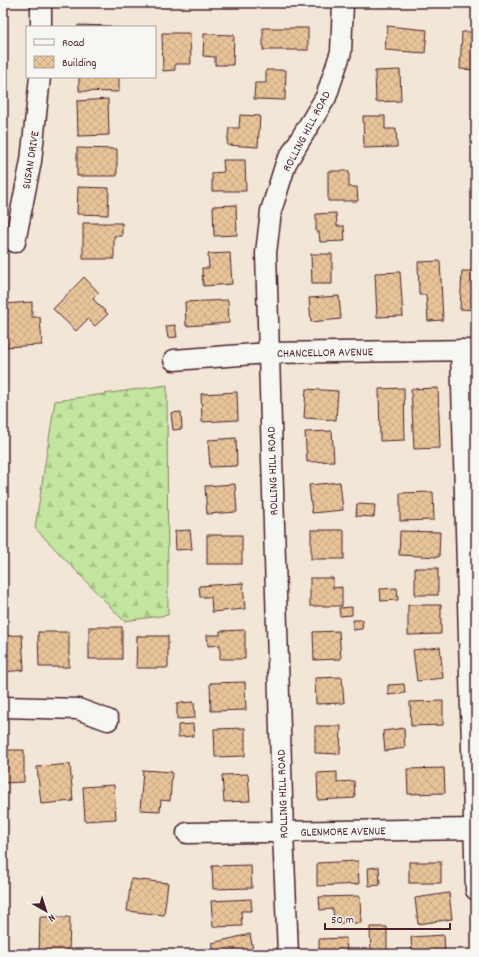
<svg xmlns="http://www.w3.org/2000/svg" width="479" height="957" viewBox="0 0 479 957" font-family="Dekko,sans-serif">
  <defs>
    <pattern id="forest-firs" width="22" height="20" patternUnits="userSpaceOnUse"><rect width="22" height="20" fill="#c2e59f"/><path d="M5 1l3.5 6h-7zM16 11l3.5 6h-7z" fill="#a8c489"/></pattern>
    <pattern id="building-cross-hatch" width="8" height="8" patternUnits="userSpaceOnUse"><rect width="8" height="8" fill="#e8c499"/><path d="M0 0l8 8M0 8l8-8" fill="none" stroke="#c8a884"/></pattern>
  </defs>
  <rect width="100%" height="100%" fill="#f2e7d7"/>
  <filter id="ink" filterUnits="userSpaceOnUse"><feTurbulence type="fractalNoise" baseFrequency=".025" numOctaves="2"/><feDisplacementMap in="SourceGraphic" scale="8" xChannelSelector="R" yChannelSelector="G"/><feConvolveMatrix kernelMatrix="1 2 1 2 8 2 1 2 1" color-interpolation-filters="sRGB"/></filter>
  <g filter="url(#ink)">
    <path fill="url(#forest-firs)" stroke="#868265" d="M167,385L168,615L124,621L35,528L55,401Z"/>
    <g fill="url(#building-cross-hatch)" stroke="#4a1f2b">
      <path d="M78,25L111,26V27H78Z"/>
      <path d="M387,26L427,30L425,53L385,50Z"/>
      <rect x="263" y="28" width="45" height="22"/>
      <path d="M462,32H476V70L460,69Z"/>
      <path d="M162,33H190L191,64H175V70L163,71Z"/>
      <path d="M204,34L234,35L233,65H215V57L203,56Z"/>
      <path d="M266,70H286L285,100L254,99L255,83H266Z"/>
      <path d="M400,70L401,101L376,102L375,71Z"/>
      <path d="M79,77H119V92L79,91Z"/>
      <path d="M108,99L109,135L78,136L77,101Z"/>
      <path d="M240,115L260,116L258,147L227,145L229,128H239Z"/>
      <path d="M363,116H385V129H396L397,147L364,148Z"/>
      <path d="M77,148L117,149V176H77Z"/>
      <path d="M223,160H245L246,191H212V173L224,172Z"/>
      <path d="M328,171H349V187H357L358,201H328Z"/>
      <path d="M78,187L109,188L108,215L77,214Z"/>
      <path d="M236,205L237,235L214,236L213,206Z"/>
      <path d="M336,213L337,226H344L345,241L320,242L319,232H316V214Z"/>
      <path d="M83,223H122V236H114V259H83Z"/>
      <path d="M230,253L232,284L203,286L202,268H209L208,254Z"/>
      <path d="M311,254H332V284H312Z"/>
      <path d="M440,261L443,320L428,321L426,295H419L418,262Z"/>
      <path d="M462,271H476V310L460,309Z"/>
      <path d="M400,272L403,316L377,317L375,273Z"/>
      <path d="M84,277L99,293L93,299L108,314L95,326L88,319L76,331L53,309Z"/>
      <path d="M339,296L341,319L311,322L309,298Z"/>
      <path d="M228,300L229,323L186,326L185,302Z"/>
      <path d="M32,302V317H40L42,345L3,347V304Z"/>
      <path d="M175,325L177,337L168,338L166,326Z"/>
      <path d="M404,388L405,440L380,441L379,389Z"/>
      <path d="M438,388L440,448L414,449L411,389Z"/>
      <path d="M306,389L338,391L336,420L304,418Z"/>
      <path d="M237,392L238,420L202,422L201,394Z"/>
      <path d="M181,412L182,429L173,430L171,413Z"/>
      <path d="M332,431L334,461L307,462L305,432Z"/>
      <path d="M236,438L237,466L210,467L208,440Z"/>
      <path d="M340,482L343,510L312,513L309,485Z"/>
      <path d="M235,484L237,512L207,514L205,486Z"/>
      <path d="M433,492L434,520L400,521V493Z"/>
      <path d="M357,504L375,505L374,517L356,516Z"/>
      <path d="M190,530L192,549L176,550L175,531Z"/>
      <rect x="311" y="530" width="33" height="29"/>
      <path d="M400,531L440,532L439,557L399,555Z"/>
      <rect x="207" y="535" width="35" height="29"/>
      <rect x="415" y="568" width="23" height="27"/>
      <path d="M310,578H333V588L342,587V606H310Z"/>
      <path d="M243,583L245,609L212,612L211,597H200L199,586Z"/>
      <path d="M397,588L398,600L381,601L380,589Z"/>
      <path d="M408,605H441V634L408,635Z"/>
      <path d="M352,607V615L340,616L339,608Z"/>
      <path d="M353,620H363L362,629L353,630Z"/>
      <rect x="89" y="627" width="33" height="32"/>
      <path d="M245,630V659H220V645L208,646L207,635H220V631Z"/>
      <path d="M339,631L341,659L314,660L313,632Z"/>
      <path d="M38,632H69V667H39Z"/>
      <path d="M22,635L24,670L3,672V636Z"/>
      <path d="M137,636H168V668H136Z"/>
      <path d="M440,647L443,678L417,681L413,650Z"/>
      <path d="M342,677L344,703L316,704L315,678Z"/>
      <path d="M245,682L246,710L211,711L210,683Z"/>
      <path d="M404,684L405,693L388,695V685Z"/>
      <path d="M443,701V725L411,726L410,702Z"/>
      <path d="M194,702L195,718L177,719V703Z"/>
      <path d="M193,724L194,736L178,737V725Z"/>
      <path d="M315,726H341L340,754L315,753Z"/>
      <path d="M245,728V756L215,757L214,729Z"/>
      <path d="M404,728L405,748L385,751L383,731Z"/>
      <path d="M3,750H24V782L3,783Z"/>
      <path d="M70,764L73,801L41,804L37,767Z"/>
      <path d="M444,768L445,793L408,794L407,769Z"/>
      <path d="M143,770L172,772L170,801L161,800L160,811L140,810Z"/>
      <path d="M337,772V782L354,781L355,798L318,800L317,773Z"/>
      <path d="M248,774L250,801L224,802L222,775Z"/>
      <path d="M114,785L116,819L85,821L83,787Z"/>
      <path d="M358,861L359,884L317,886V863Z"/>
      <rect x="409" y="862" width="32" height="21"/>
      <path d="M251,865L252,888L213,889L212,866Z"/>
      <path d="M379,867L380,885L369,886L368,868Z"/>
      <path d="M131,879L168,883L164,915L127,911Z"/>
      <path d="M449,893L452,919L418,924L415,898Z"/>
      <path d="M360,896L361,923H334L333,909L320,910L319,897Z"/>
      <path d="M251,899L252,911H241L242,926L213,927L211,901Z"/>
      <path d="M40,917H70L69,954H39Z"/>
      <path d="M370,927H387V954H371Z"/>
      <path d="M250,934L253,950L240,954H204L214,951L212,943Z"/>
      <path d="M444,935L445,954H412L411,937Z"/>
      <path d="M346,938L347,954H319V939Z"/>
    </g>
    <g fill="none" stroke-linecap="round" stroke-linejoin="round">
      <defs>
        <g id="minor">
          <path d="M41,27V3"/>
          <path d="M15,242L31,161L40,77"/>
          <path d="M461,350L476,890"/>
          <path d="M174,360L268,353L476,350"/>
          <path d="M3,707L78,709L108,720"/>
          <path d="M187,833L476,829"/>
          <path d="M288,954L283,832L266,253L271,211L286,163L326,97L341,52L343,3"/>
        </g>
      </defs>
      <use href="#minor" stroke="#4a1f2b" stroke-width="23"/>
      <use href="#minor" stroke="#f6f6f2" stroke-width="20"/>
    </g>
  </g>
  <g text-anchor="middle" stroke-width="3" stroke-linejoin="round" paint-order="stroke">
    <g font-size="12" fill="#4a1f2b" stroke="#f6f6f2">
      <text transform="translate(306 131) rotate(-62)" y="4">ROLLING HILL ROAD</text>
      <text transform="translate(30 160) rotate(-81)" y="4">SUSAN DRIVE</text>
      <text transform="translate(325 352) rotate(-1)" y="4">CHANCELLOR AVENUE</text>
      <text transform="translate(272 471) rotate(-92)" y="4">ROLLING HILL ROAD</text>
      <text transform="translate(282 794) rotate(-92)" y="4">ROLLING HILL ROAD</text>
      <text transform="translate(343 831) rotate(-1)" y="4">GLENMORE AVENUE</text>
    </g>
  </g>
  <rect width="479" height="957" fill="none" stroke="#f6f6f2" stroke-width="16"/>
  <rect x="8" y="8" width="463" height="941" fill="none" stroke="#4a1f2b" stroke-width="1.5" filter="url(#ink)"/>
  <rect x="26" y="26" width="130" height="52" fill="#f6f6f2" stroke="#b1a0a2"/>
  <rect x="34" y="39" width="20" height="6" fill="#f6f6f2" stroke="#b1a0a2"/>
  <text x="62" y="46" font-size="12" fill="#4a1f2b">Road</text>
  <rect x="34" y="56" width="20" height="12" fill="url(#building-cross-hatch)" stroke="#b1a0a2"/>
  <text x="62" y="66" font-size="12" fill="#4a1f2b">Building</text>
  <g transform="translate(46 911) rotate(141)" stroke="#f6f6f2" stroke-width="3" paint-order="stroke">
  <path d="M0-3L7 15L0 10L-7 15Z" fill="#4a1f2b"/>
  <text y="-6" font-size="11" font-weight="bold" text-anchor="middle" fill="#4a1f2b">N</text>
  </g>
  <path d="M325 923v6h125v-6" fill="none" stroke="#4a1f2b" stroke-width="2"/>
  <text x="331" y="923" font-size="12" fill="#4a1f2b" stroke="#f6f6f2" stroke-width="3" paint-order="stroke">50 m</text>
</svg>
